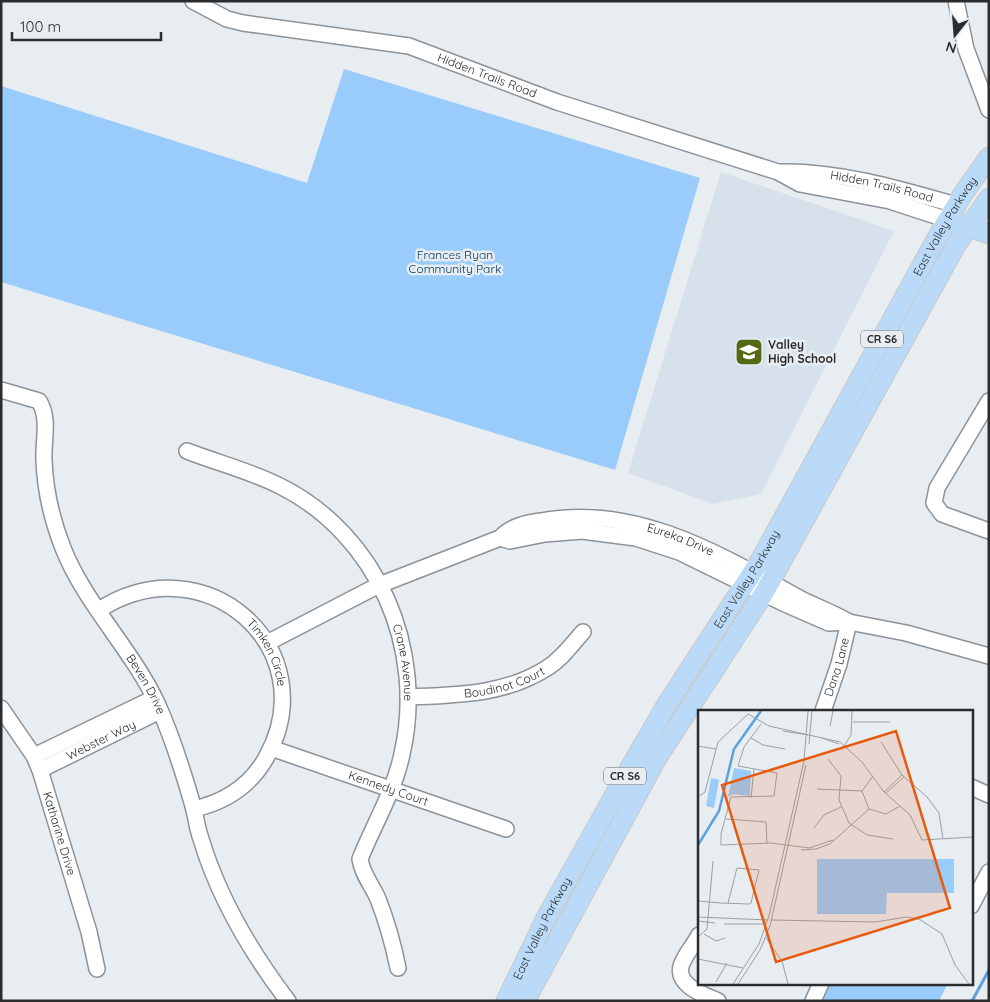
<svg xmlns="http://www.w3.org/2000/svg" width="990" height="1002" viewBox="0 0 990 1002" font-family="Quicksand,sans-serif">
  <rect width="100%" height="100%" fill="#e8edf2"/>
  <path fill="#d6e1ec" d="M721,172L894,231L761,494L713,504L628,473Z"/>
  <g fill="#99ccfb">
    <path d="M344,69L700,178L615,470L1,282V86L307,183Z"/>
    <path d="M830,983H948L939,1001H823Z"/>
  </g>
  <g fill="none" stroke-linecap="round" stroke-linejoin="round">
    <path stroke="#5da2de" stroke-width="3" d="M972,1001L989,970"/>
    <defs>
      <g id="minor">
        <path id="s1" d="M193,1L227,19L243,23L409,46L557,102L778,172L800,184L890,201L948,220"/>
        <path d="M956,1L966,49L989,110"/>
        <path id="s2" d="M781,172C840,171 900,189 956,205"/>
        <path id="s3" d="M1,390L39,401C50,419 43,439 44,460C45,489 52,520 63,548C85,604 131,648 157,703C172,736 183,771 193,806C196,817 197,828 201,839C219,899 250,951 288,1001"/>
        <path d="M989,401L937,488L934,503L942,514L989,531"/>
        <path id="s4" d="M187,451C218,463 250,471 280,486C378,535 426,649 402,754C394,792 374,824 360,859C362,874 372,885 378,899C387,922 393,943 398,968"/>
        <path d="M500,538L510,541L545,534L582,531L636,538L679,552L783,603L829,623L849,622L906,633L989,656"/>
        <path id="s5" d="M99,610C205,541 327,649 266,758C250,786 225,802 194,809"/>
        <path id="s6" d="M267,643L377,586L500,538C511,526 526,523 541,521C636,503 721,555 801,599C817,607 834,613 849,622"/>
        <path id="s7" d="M408,697C456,695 505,695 547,668C562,659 572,644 583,632"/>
        <path id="s8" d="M1,708L34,756L40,770L89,932L97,969"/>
        <path id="s9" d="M823,711L839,664L849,622"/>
        <path id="s10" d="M271,748L506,829"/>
        <path d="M34,756L154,698"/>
        <path id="s11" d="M40,770L160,711"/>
        <path d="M971,787L989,795"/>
        <path d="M971,906L989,872"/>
        <path d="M699,935C694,945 684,956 681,966C676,986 705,995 718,1001"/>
        <path d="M813,1001L821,983"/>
      </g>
      <g id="major">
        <path d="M958,223L989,234"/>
        <path id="s12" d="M506,1001L547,916L623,780L667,704L760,561L938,236L963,194L989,157"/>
        <path d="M525,1001L657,758L764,593L956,245L989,198"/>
      </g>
    </defs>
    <use href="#minor" stroke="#8d9297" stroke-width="18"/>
    <use href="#major" stroke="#c8c8c9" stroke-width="21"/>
    <use href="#minor" stroke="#fff" stroke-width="15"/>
    <use href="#major" stroke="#badaf8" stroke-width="19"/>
  </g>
  <defs>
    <symbol id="school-square" viewBox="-11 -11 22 22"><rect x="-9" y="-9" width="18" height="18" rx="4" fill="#556815" stroke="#e8edf2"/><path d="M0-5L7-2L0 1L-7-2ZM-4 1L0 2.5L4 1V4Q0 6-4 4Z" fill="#fff"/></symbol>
  </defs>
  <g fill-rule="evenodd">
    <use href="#school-square" x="733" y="336" width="32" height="32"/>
  </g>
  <g text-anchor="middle" stroke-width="5" stroke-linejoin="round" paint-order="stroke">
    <g fill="#e8edf2" stroke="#636669" stroke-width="1">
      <rect x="861" y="330.5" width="42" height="17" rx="4"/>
      <rect x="604" y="767.5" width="42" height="17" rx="4"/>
    </g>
    <g font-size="11" font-weight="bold" fill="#2a2c2e">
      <text x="882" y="343">CR S6</text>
      <text x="625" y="780">CR S6</text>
    </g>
    <g font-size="12" fill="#2a2c2e" stroke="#e8edf2">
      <text dy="4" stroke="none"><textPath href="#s1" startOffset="306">Hidden Trails Road</textPath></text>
      <text dy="4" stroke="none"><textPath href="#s2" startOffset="102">Hidden Trails Road</textPath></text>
      <text dy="4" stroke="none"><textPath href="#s12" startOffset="891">East Valley Parkway</textPath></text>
      <text dy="4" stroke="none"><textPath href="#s6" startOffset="444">Eureka Drive</textPath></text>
      <text dy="4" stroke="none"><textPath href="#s12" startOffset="486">East Valley Parkway</textPath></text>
      <text dy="4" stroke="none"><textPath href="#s5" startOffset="200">Timken Circle</textPath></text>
      <text dy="4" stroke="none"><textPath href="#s4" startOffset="324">Crane Avenue</textPath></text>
      <text dy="4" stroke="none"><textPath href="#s9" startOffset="46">Dana Lane</textPath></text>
      <text dy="4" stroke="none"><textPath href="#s7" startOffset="98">Boudinot Court</textPath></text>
      <text dy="4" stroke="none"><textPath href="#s3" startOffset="350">Beven Drive</textPath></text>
      <text dy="4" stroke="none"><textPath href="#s11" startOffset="68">Webster Way</textPath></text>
      <text dy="4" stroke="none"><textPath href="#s10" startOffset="124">Kennedy Court</textPath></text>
      <text dy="4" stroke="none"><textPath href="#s8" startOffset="140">Katharine Drive</textPath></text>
      <text dy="4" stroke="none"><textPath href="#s12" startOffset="81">East Valley Parkway</textPath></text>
    </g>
    <g font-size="12" fill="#033a61" stroke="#e8edf2">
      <text x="455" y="259">Frances Ryan<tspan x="455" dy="14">Community Park</tspan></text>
    </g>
    <g font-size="12" font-weight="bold" fill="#2a2c2e" stroke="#e8edf2" text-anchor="start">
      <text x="768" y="349">Valley<tspan x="768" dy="14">High School</tspan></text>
    </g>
  </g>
  <g transform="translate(698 710)">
    <rect width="275" height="275" fill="#e8edf2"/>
    <path d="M36,58L53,61L52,86L35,84L30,87ZM13,68L21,70L16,98L8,96ZM119,149H256V183H189L188,204H119Z" fill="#99ccfb"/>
    <path fill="none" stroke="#5da2de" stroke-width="2.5" d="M0,135L21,101L36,39L63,1"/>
    <path fill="none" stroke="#9ca0a4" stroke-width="1" d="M50,4L71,16L142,32L164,52L186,82L212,105L224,130L275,127M155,12H192M63,14L46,37L40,56L79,63L76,86L33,87L23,124V135L73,133L111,138L135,130M132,16L135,1M85,21L110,25M53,28L65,35L87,39M124,28L141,34M183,32L204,65L229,87L241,103L245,129M111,34L114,1M0,36L18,39M146,36L153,25L154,1M130,49L143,66L141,90L151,113L169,125L195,129M175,66L164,81L171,99L188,104L202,96M119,79L164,81M186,82L204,65M188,83L206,67M0,87L7,82L20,32L50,4M53,88L56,59M28,109L68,112L69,134M116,118L126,105L143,97M103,140L118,139L132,134L171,99M0,191L23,193L51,194L53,193L61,160L39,158L30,193M0,207L70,210M73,210L178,212L208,207L221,209L244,224L257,255L271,274M0,211L17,213M26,214H65M6,224L18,231L27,228M0,227L9,219L15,151M68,228L84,251L90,274M0,249L45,258M18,272L29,253M35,274L61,234L71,206L106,51L110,1M40,274L62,240L72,216L108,55"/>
    <path fill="#e8590c" fill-opacity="0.15" stroke="#e8590c" stroke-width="2.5" d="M198,21L252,198L78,252L24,75Z"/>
    <rect width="275" height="275" fill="none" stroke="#2a2c2e" stroke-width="2.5"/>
  </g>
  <rect width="990" height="1002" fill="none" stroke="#2a2c2e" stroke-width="5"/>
  <g transform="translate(955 35) rotate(197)" stroke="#e8edf2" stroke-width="4" paint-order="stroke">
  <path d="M0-4L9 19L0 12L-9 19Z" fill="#2a2c2e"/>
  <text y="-8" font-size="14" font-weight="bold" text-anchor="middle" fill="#2a2c2e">N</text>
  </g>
  <path d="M12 32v8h149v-8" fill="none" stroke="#2a2c2e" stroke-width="2.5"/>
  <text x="20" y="32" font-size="15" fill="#2a2c2e" stroke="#e8edf2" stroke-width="4" paint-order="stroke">100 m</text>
</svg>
